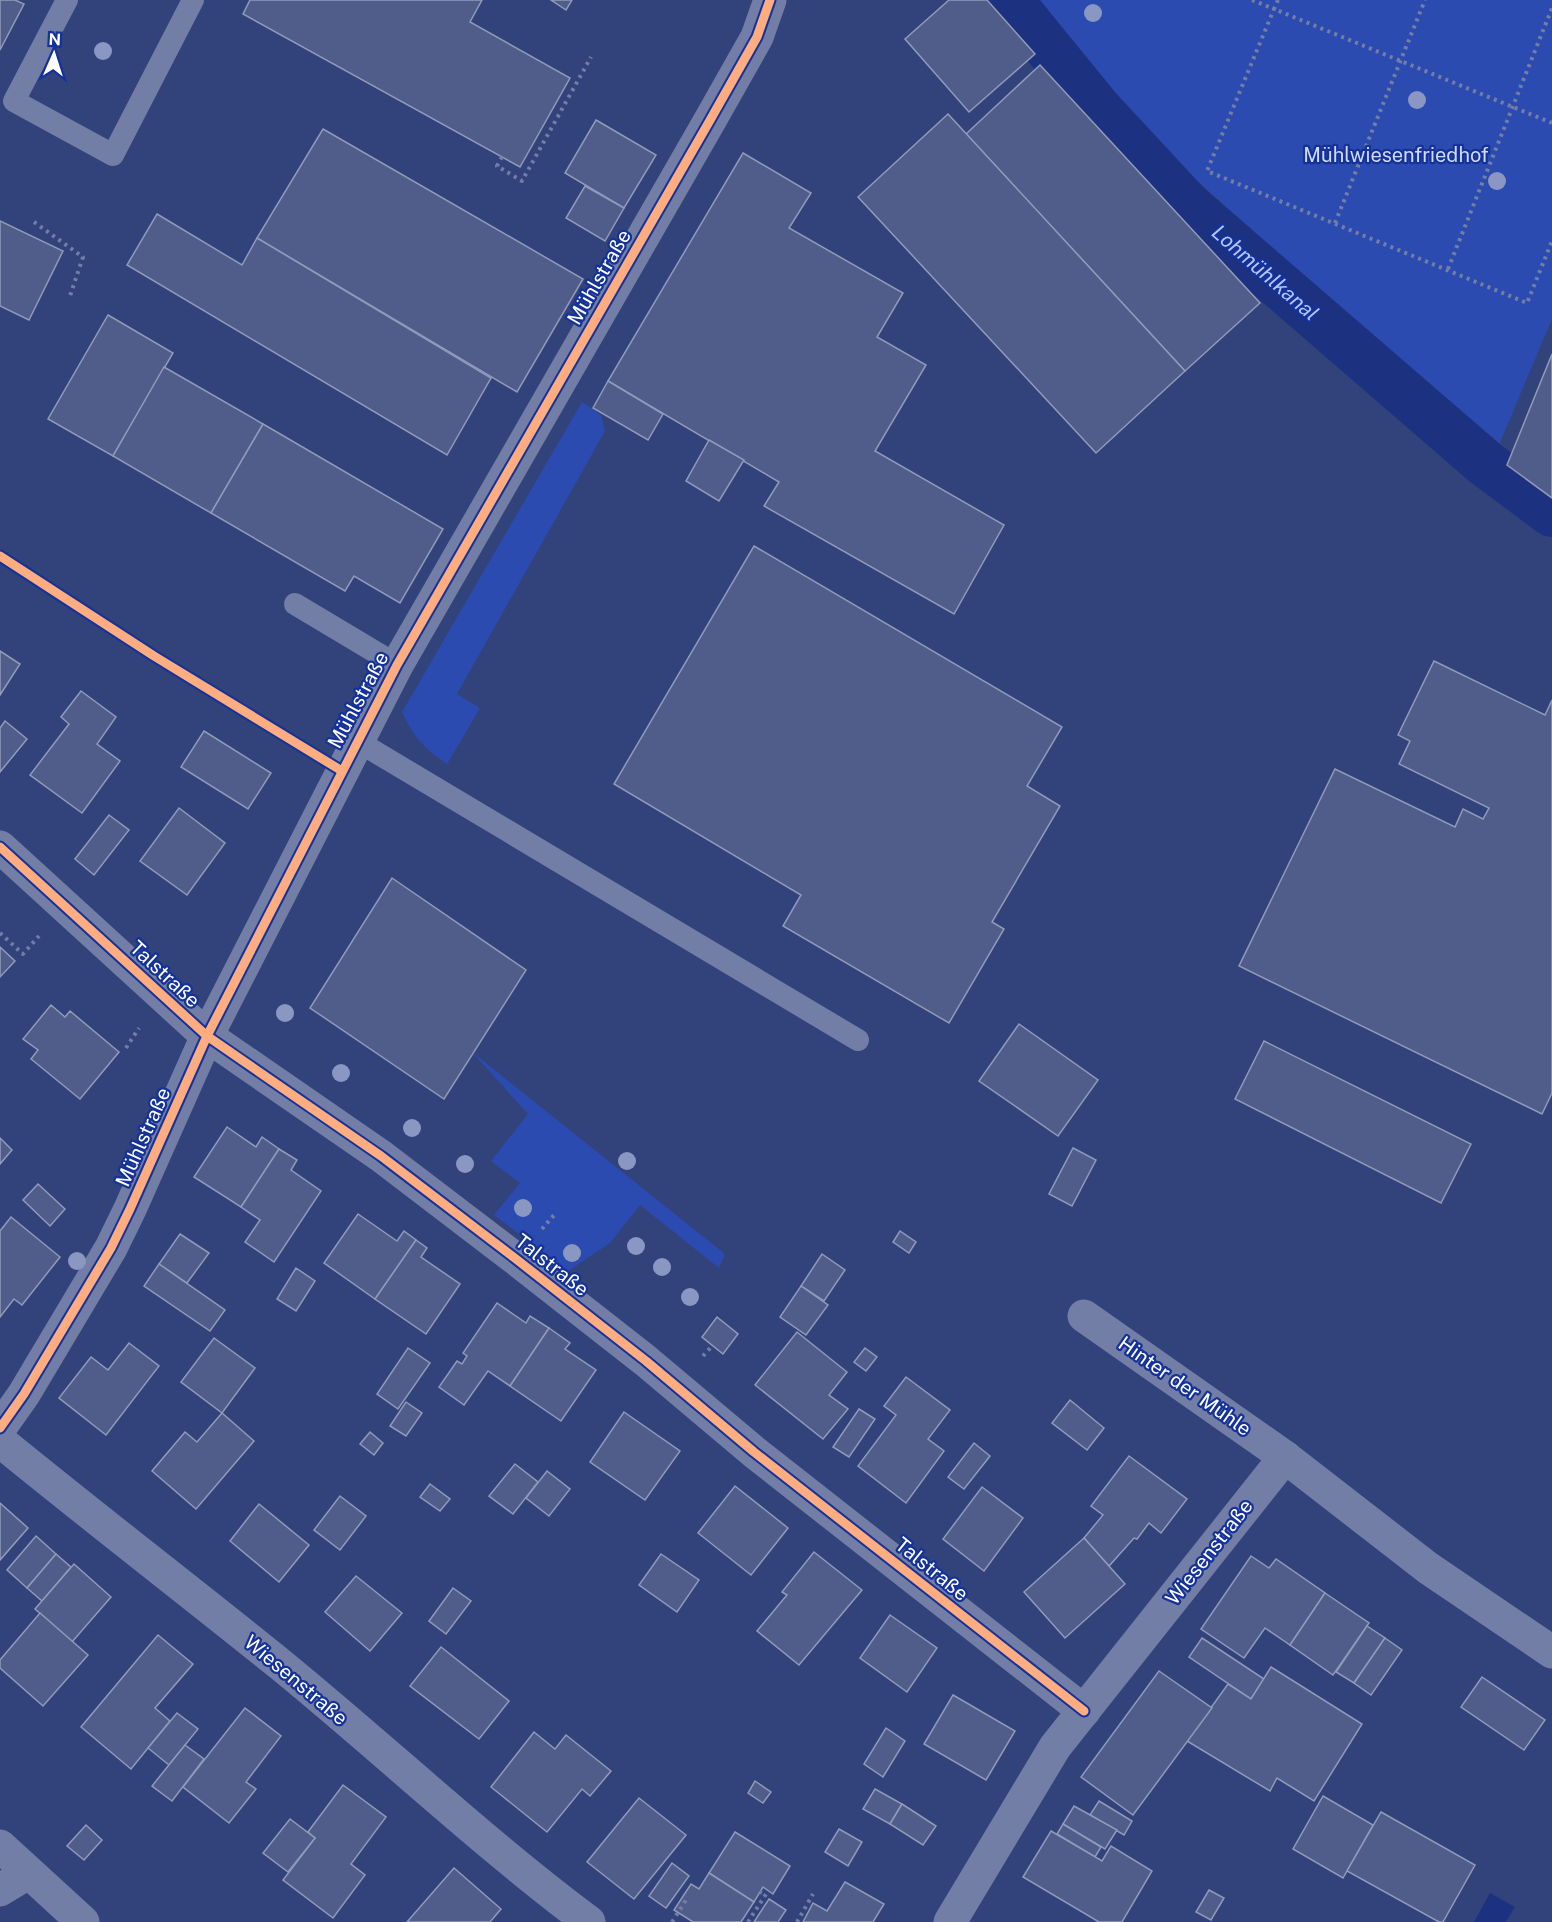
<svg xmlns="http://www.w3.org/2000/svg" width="1552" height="1922" viewBox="0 0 1552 1922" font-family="'Public Sans',sans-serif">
  <rect width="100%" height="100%" fill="#32437b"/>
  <g fill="#2b4bb1">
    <path d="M1031,0H1552V319L1498,447L1340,312L1106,97Z"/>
    <path d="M582,402L601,415L605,431L457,694L480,708L447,764C424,748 414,738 402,712Z"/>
    <path d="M472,1052L725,1254L719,1268L640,1205L610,1243L568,1271L494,1215L520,1183L491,1161L528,1114Z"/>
  </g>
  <path fill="#1c3280" d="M1490,1893L1515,1907L1506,1922H1474Z"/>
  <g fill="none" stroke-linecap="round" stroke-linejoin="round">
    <path stroke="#1c3280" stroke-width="48" d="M1012,0L1018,11L1097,108L1188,206L1485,463L1552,513"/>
  </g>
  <g fill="#505d8a" stroke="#919aba" stroke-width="1.5">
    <path d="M0,0H15L24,4L0,50Z"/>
    <path d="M250,0H482L470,22L570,78L520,167L243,14Z"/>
    <path d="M551,0H572L566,10Z"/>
    <path d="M949,0H987L1035,54L969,112L905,39Z"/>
    <path d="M1040,65L1260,303L1185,371L966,134Z"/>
    <path d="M948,114L1185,371L1096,453L858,197Z"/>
    <path d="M596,120L656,155L624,208L565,173Z"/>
    <path d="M323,129L583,279L517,392L257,238Z"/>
    <path d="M743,153L811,193L789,228L903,293L877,337L926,365L875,451L1004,525L954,614L764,506L779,482L608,381Z"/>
    <path d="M585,186L624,208L605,241L566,218Z"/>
    <path d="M157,214L242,265L257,238L491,378L447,455L127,265Z"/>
    <path d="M0,221L63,251L29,320L0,306Z"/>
    <path d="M108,315L173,353L113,456L48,419Z"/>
    <path d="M1552,354V498L1507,465Z"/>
    <path d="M164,367L263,424L211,513L113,456Z"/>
    <path d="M608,381L663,414L648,440L593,408Z"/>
    <path d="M263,424L443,529L400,603L354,576L345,591L211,513Z"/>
    <path d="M709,440L744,460L719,501L686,481Z"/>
    <path d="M754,546L1062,727L1027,786L1060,806L992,922L1004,929L949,1023L783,926L801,895L614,784Z"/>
    <path d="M0,651L20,664L0,695Z"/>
    <path d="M1434,661L1545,715L1552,700V1093L1542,1114L1239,966L1335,769L1455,827L1463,809L1483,819L1489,808L1399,764L1410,741L1398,735Z"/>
    <path d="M81,691L116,717L97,744L120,761L82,813L30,775L69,724L61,717Z"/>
    <path d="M5,721L27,739L0,772V728Z"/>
    <path d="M204,731L271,773L248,809L181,767Z"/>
    <path d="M179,808L225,843L187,895L140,861Z"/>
    <path d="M109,815L129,830L94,875L75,859Z"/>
    <path d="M392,878L526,970L444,1099L310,1008Z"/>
    <path d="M0,947L15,961L0,977Z"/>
    <path d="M51,1005L65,1017L70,1011L119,1052L80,1099L31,1059L38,1050L23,1039Z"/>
    <path d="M1019,1024L1098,1080L1058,1136L979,1081Z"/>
    <path d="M1264,1041L1471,1144L1441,1203L1235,1099Z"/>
    <path d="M227,1127L256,1147L262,1137L279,1149L241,1207L194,1177Z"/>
    <path d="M0,1138L12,1150L0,1164Z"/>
    <path d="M1073,1148L1096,1160L1072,1206L1049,1194Z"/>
    <path d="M279,1149L297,1160L291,1170L321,1191L274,1262L245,1242L260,1220L241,1207Z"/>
    <path d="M38,1184L65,1209L50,1226L23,1200Z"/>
    <path d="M358,1214L397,1241L404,1231L416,1240L375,1299L324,1263Z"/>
    <path d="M11,1217L60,1257L22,1305L14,1299L0,1317V1231Z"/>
    <path d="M900,1231L916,1242L909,1253L893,1242Z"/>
    <path d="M180,1234L209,1253L187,1283L159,1264Z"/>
    <path d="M416,1240L427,1248L421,1257L460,1284L426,1334L375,1299Z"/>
    <path d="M822,1254L845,1270L824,1301L801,1286Z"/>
    <path d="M159,1264L225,1310L210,1331L144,1286Z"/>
    <path d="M296,1268L315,1281L296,1311L277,1299Z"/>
    <path d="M801,1286L828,1305L806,1335L780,1317Z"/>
    <path d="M497,1303L526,1323L530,1316L549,1328L510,1386L488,1371L464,1405L439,1387L457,1361L462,1364L467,1356L463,1353Z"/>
    <path d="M717,1317L738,1334L723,1354L702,1337Z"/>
    <path d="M549,1328L570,1343L565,1349L596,1370L561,1421L510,1386Z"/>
    <path d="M797,1332L847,1372L829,1395L848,1409L823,1439L755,1385Z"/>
    <path d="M214,1338L255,1368L222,1413L181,1382Z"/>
    <path d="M129,1343L159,1366L106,1435L59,1398L91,1357L108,1370Z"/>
    <path d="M408,1348L430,1363L398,1409L377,1394Z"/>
    <path d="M865,1348L877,1357L866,1371L854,1362Z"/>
    <path d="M906,1377L950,1410L928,1439L944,1451L906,1503L858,1466L896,1415L884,1406Z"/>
    <path d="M1070,1400L1104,1428L1087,1450L1052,1423Z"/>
    <path d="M406,1402L422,1413L406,1436L390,1426Z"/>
    <path d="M859,1409L875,1419L849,1457L833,1447Z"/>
    <path d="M624,1412L680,1451L645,1500L590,1462Z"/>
    <path d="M222,1413L254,1441L196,1509L152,1471L185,1432L197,1442Z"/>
    <path d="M370,1432L383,1443L374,1455L360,1444Z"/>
    <path d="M974,1443L990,1456L964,1489L948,1477Z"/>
    <path d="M1129,1456L1187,1499L1161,1533L1149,1523L1137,1539L1134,1538L1109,1566L1084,1538L1103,1515L1091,1506Z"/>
    <path d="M515,1464L538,1482L513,1514L489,1496Z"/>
    <path d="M547,1471L570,1489L549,1516L526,1498Z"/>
    <path d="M430,1484L450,1499L440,1511L420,1497Z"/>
    <path d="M735,1486L788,1528L751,1575L698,1533Z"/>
    <path d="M982,1487L1023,1518L984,1571L943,1539Z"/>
    <path d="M340,1496L366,1516L340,1550L314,1530Z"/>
    <path d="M0,1503L28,1528L0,1560Z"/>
    <path d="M259,1504L309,1545L279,1582L230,1541Z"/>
    <path d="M36,1536L56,1554L27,1588L7,1570Z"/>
    <path d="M1084,1538L1125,1584L1065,1638L1024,1592Z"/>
    <path d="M814,1552L862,1590L799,1665L757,1631L787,1595L782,1592Z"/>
    <path d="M56,1554L71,1567L42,1601L27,1588Z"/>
    <path d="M661,1554L699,1580L677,1612L639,1585Z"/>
    <path d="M1251,1556L1269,1568L1276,1559L1325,1593L1290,1645L1265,1628L1244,1658L1201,1629Z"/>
    <path d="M74,1564L111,1597L72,1642L35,1609Z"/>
    <path d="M356,1576L402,1613L370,1651L325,1612Z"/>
    <path d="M453,1588L471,1601L446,1634L429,1621Z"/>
    <path d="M1325,1593L1369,1623L1333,1675L1290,1645Z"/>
    <path d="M40,1613L88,1655L43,1706L0,1668V1660Z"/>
    <path d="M890,1615L937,1648L907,1692L860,1658Z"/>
    <path d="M1367,1626L1385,1638L1354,1683L1336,1672Z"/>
    <path d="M158,1635L193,1664L155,1708L170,1721L131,1769L81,1727Z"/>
    <path d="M1202,1638L1264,1679L1251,1699L1189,1657Z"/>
    <path d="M1385,1638L1402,1650L1371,1695L1354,1683Z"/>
    <path d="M441,1647L509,1701L479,1739L410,1686Z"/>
    <path d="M1271,1667L1362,1724L1314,1801L1277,1778L1270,1791L1187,1741L1228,1684L1251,1699Z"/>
    <path d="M1159,1671L1212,1708L1133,1815L1081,1777Z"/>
    <path d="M1482,1677L1545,1720L1524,1750L1461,1707Z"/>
    <path d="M953,1695L1015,1731L986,1780L924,1744Z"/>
    <path d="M245,1708L281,1736L246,1782L256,1789L229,1823L183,1787Z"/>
    <path d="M177,1713L198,1729L169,1765L148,1748Z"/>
    <path d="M886,1728L905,1741L883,1777L864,1764Z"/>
    <path d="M534,1732L555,1749L566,1735L611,1771L590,1796L582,1789L547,1832L491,1787Z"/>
    <path d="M185,1745L204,1759L172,1801L152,1786Z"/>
    <path d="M755,1781L771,1792L763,1803L748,1793Z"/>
    <path d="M343,1785L386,1817L351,1864L365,1875L333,1918L283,1880L315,1838L308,1832Z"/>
    <path d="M875,1789L902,1804L890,1824L863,1809Z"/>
    <path d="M1323,1796L1373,1825L1343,1878L1293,1849Z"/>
    <path d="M639,1798L686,1835L634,1899L587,1862Z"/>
    <path d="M1099,1801L1132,1821L1124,1835L1090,1815Z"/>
    <path d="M902,1804L936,1826L923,1845L890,1824Z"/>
    <path d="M1074,1806L1117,1830L1105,1849L1063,1824Z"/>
    <path d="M1381,1812L1475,1865L1443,1922H1439L1347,1871Z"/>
    <path d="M290,1819L315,1838L288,1872L263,1853Z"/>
    <path d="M1063,1824L1101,1847L1095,1857L1057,1834Z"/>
    <path d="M86,1825L102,1840L84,1860L67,1846Z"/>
    <path d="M839,1829L862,1842L848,1866L825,1852Z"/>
    <path d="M1051,1831L1102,1861L1111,1846L1152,1871L1122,1922H1099L1023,1877Z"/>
    <path d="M735,1832L790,1866L773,1894L763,1887L754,1902L709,1873Z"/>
    <path d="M672,1863L689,1876L666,1908L649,1896Z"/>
    <path d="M454,1868L501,1909L490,1922H407Z"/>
    <path d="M709,1873L754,1902L741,1922H693L674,1910L691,1884L699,1889Z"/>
    <path d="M845,1882L884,1904L873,1922H803L813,1903L827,1911Z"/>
    <path d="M1209,1890L1224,1898L1211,1920L1196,1912Z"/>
    <path d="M769,1899L786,1910L778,1922H754Z"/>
  </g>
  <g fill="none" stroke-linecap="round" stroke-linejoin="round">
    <g stroke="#727ea6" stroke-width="4" stroke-dasharray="3 4.5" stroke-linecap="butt">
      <path d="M1252,0L1274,9L1207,171L1527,303L1552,241"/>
      <path d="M1278,0L1274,9L1552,123"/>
      <path d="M502,157L497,166L522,181L591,57"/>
      <path d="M34,222L83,257L70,296"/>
      <path d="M1335,223L1425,0"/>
      <path d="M1448,269L1552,8"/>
      <path d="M0,933L23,954L39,936"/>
      <path d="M126,1048L139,1028"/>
      <path d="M542,1229L554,1215"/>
      <path d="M703,1356L713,1345"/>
      <path d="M672,1922L686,1900"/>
      <path d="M748,1922L766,1894L760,1892"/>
      <path d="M797,1922L813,1894"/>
    </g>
    <g stroke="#727ea6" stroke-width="22">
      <path d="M67,0L14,101L113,155L193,0"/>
      <path d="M295,604L397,665"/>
      <path d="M357,741L858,1040"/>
    </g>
    <g stroke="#727ea6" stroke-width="33">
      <path d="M0,847L207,1036L381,1156L516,1259L646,1361L754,1452L1084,1711"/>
      <path d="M1084,1316L1285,1457L1428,1568L1552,1652"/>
      <path d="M0,1428L24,1394L111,1248L130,1209L207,1036L397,665L709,122L757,37L770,0"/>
      <path d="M0,1441C93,1517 188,1590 281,1665C385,1750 482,1842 589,1922"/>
      <path d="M0,1846L83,1922"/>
      <path d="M0,1890L28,1873"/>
      <path d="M950,1922L1055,1747L1285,1457"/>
    </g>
    <defs>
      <g id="cycleway">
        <path d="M0,556L154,656L342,771"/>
        <path d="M0,847L207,1036L381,1156L516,1259L646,1361L754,1452L1084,1711"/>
        <path d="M0,1428L24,1394L111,1248L130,1209L207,1036L397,665L709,122L757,37L770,0"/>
      </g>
    </defs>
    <use href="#cycleway" stroke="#143299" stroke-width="13"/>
    <use href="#cycleway" stroke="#ffac80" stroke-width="9"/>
  </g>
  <g fill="#8997c2">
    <circle cx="1093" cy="13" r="9"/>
    <circle cx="103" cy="51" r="9"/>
    <circle cx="1417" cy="100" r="9"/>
    <circle cx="1497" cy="181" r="9"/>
    <circle cx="285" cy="1013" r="9"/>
    <circle cx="341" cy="1073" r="9"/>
    <circle cx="412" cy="1128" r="9"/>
    <circle cx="627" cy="1161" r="9"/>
    <circle cx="465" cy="1164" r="9"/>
    <circle cx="523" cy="1208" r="9"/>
    <circle cx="636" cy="1246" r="9"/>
    <circle cx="572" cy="1253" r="9"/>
    <circle cx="77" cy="1261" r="9"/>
    <circle cx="662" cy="1267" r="9"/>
    <circle cx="690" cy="1297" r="9"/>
  </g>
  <g text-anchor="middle" stroke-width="4.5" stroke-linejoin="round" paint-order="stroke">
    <g font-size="20" fill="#d0dbfd" stroke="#143299">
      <text x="1396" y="162">Mühlwiesenfriedhof</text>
    </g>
    <g font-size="20" fill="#fff" stroke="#143299">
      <text transform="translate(599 277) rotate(-60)" y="7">Mühlstraße</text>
      <text transform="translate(358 700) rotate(-62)" y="7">Mühlstraße</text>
      <text transform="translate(165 974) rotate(43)" y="7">Talstraße</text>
      <text transform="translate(143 1137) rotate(-66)" y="7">Mühlstraße</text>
      <text transform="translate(552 1265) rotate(38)" y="7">Talstraße</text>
      <text transform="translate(1185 1386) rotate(35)" y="7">Hinter der Mühle</text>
      <text transform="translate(1209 1552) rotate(-52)" y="7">Wiesenstraße</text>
      <text transform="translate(932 1569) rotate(39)" y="7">Talstraße</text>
      <text transform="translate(296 1680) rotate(40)" y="7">Wiesenstraße</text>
    </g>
    <g font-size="21" font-style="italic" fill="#b4c5f9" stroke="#143299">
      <text transform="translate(1265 273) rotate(41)" y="7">Lohmühlkanal</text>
    </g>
  </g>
  <g transform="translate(54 54) rotate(3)" stroke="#143299" stroke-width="4.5" paint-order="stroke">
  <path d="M0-4.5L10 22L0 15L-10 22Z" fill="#ffffff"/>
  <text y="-9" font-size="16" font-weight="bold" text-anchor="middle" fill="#ffffff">N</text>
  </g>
</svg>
